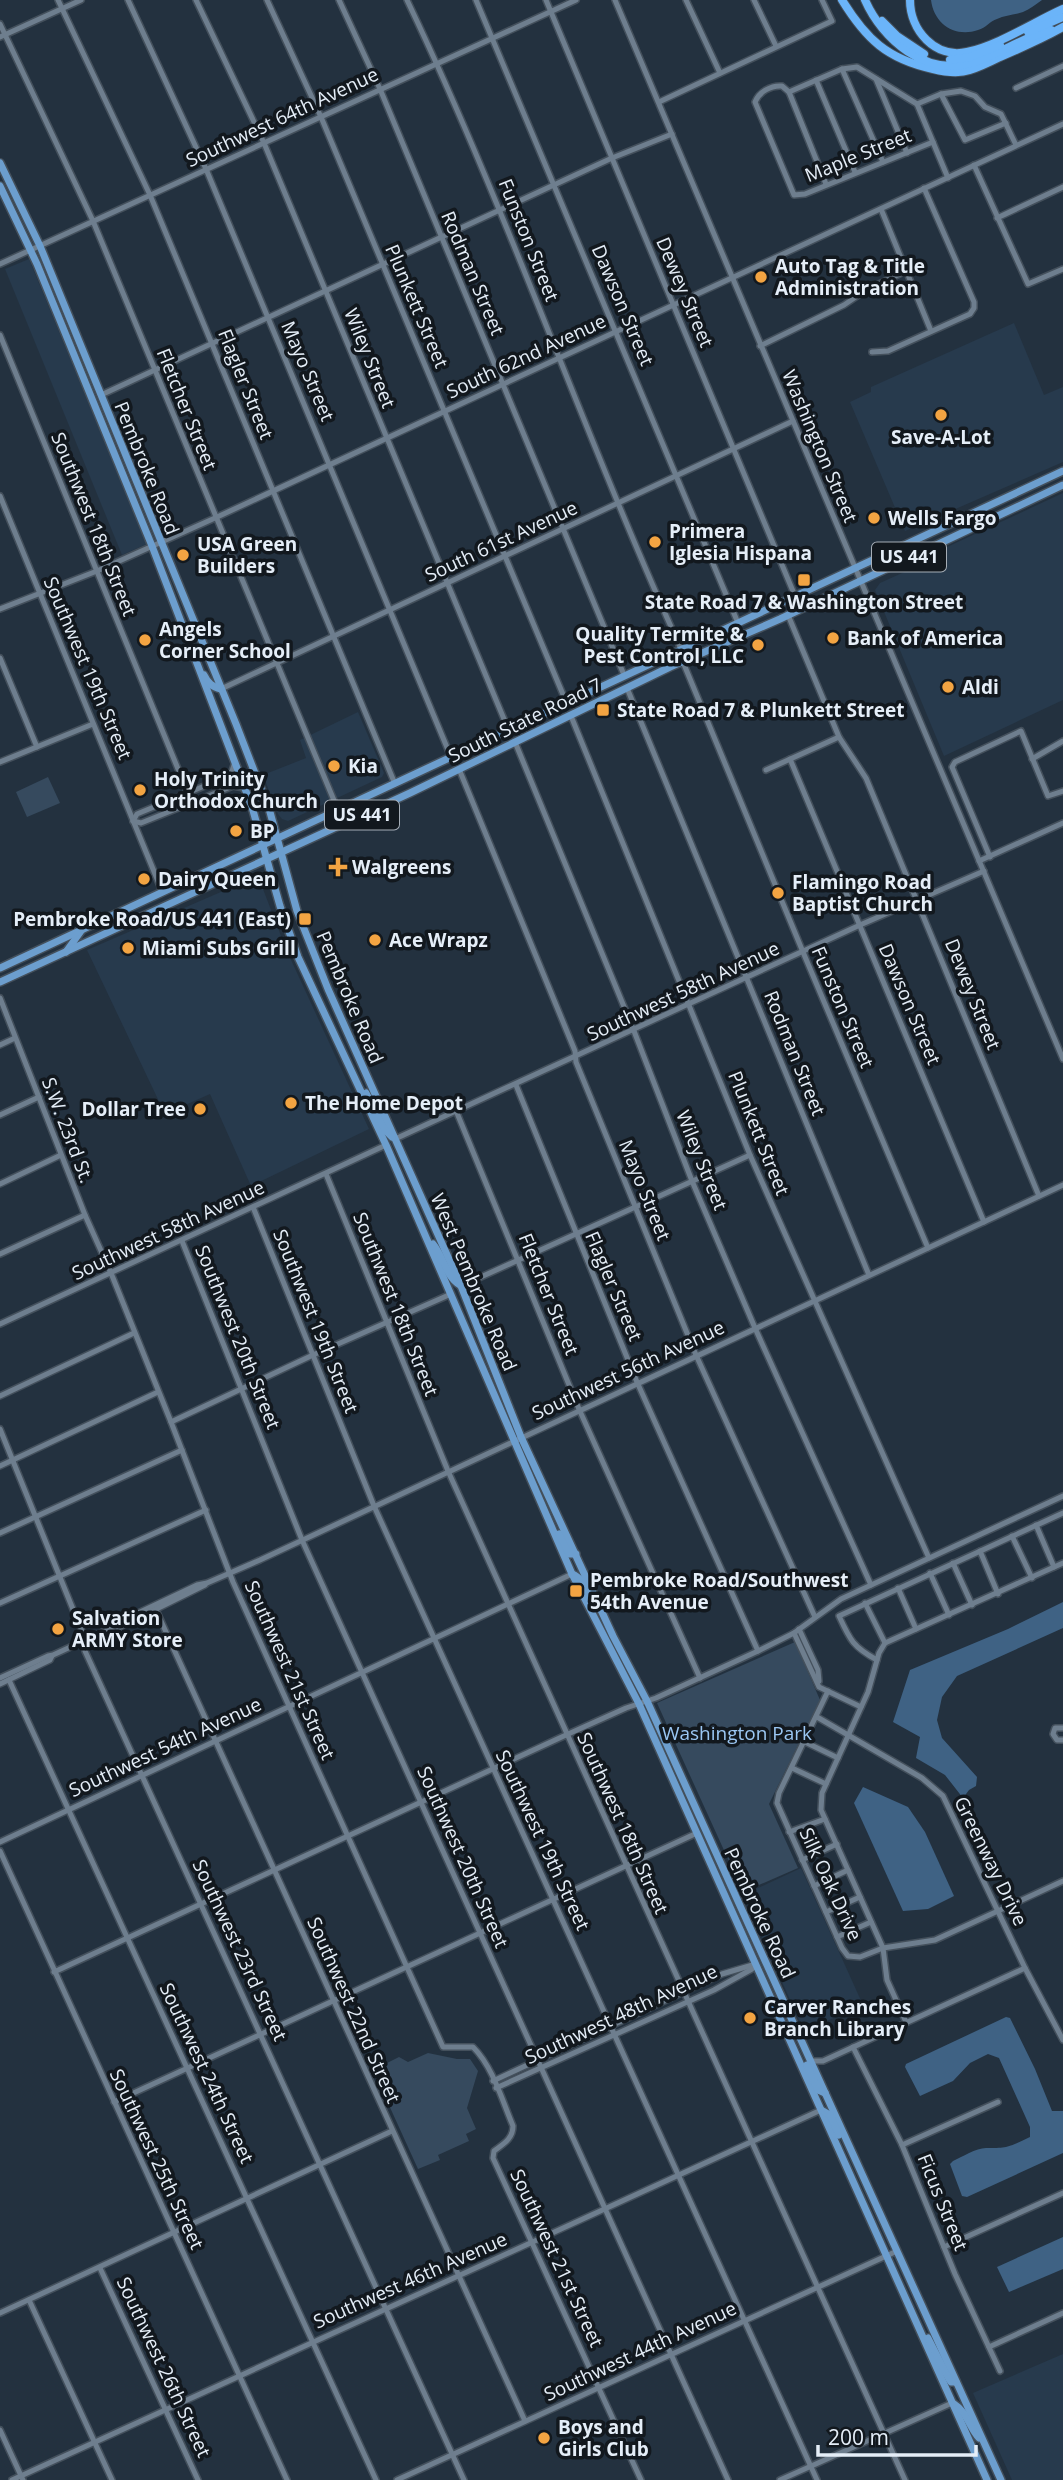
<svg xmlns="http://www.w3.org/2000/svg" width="1063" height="2480" viewBox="0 0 1063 2480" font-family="'Open Sans',sans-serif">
  <rect width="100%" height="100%" fill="#23313f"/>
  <g fill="#273a4d">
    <path d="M29,259L147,544L122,555L5,269Z"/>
    <path d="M1014,323L1044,395L1063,387V462L905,531L850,402L871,392V387Z"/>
    <path d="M1063,493V700L944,756L875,590L880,583L920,565L932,554Z"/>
    <path d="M358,712L384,773L382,777L288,821L282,819L278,814L263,775L306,758L300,740Z"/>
    <path d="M258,876L286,949L369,1129L251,1186L210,1094L165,1114L87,950Z"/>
    <path d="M801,1868L863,2005L804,2031L743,1895Z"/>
    <path d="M1063,2354V2480H1012L973,2393Z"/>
  </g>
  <g fill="#364a5e">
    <path d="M48,777L60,803L27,817L16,792Z"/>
    <path d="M795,1642L820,1700L769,1804L798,1868L743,1892L657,1703Z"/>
    <path d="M428,2053L457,2059H470L478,2071L467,2108L476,2129L466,2134L469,2141L438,2155L440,2160L418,2169L373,2070L399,2057L408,2062Z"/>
  </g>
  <g fill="#3f6284">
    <path d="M931,0H1042C1036,4 1030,9 1023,12C1015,15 1005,15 997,19C990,21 986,28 978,30C955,38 934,24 931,0Z"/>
    <path d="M1063,1602V1628L957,1676L942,1697L937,1720L942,1738L977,1777L976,1786L969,1790L963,1798L945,1775L916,1758L920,1737L893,1722L910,1670L1008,1629Z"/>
    <path d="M863,1787L908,1807L925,1832L954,1896L928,1909L903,1911L854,1803Z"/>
    <path d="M1006,2017L1010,2018L1035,2069L1052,2111H1063V2153L967,2197L962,2196L950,2164L953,2161C962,2157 976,2148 986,2148C1008,2148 1009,2147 1030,2137V2127L999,2058L988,2054L970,2063L953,2081L920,2096L905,2067L906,2064Z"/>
    <path d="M1063,2237V2269L1009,2292L997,2267Z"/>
  </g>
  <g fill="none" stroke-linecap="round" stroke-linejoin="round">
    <defs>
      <g id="minor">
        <path d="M58,0L150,195L395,784"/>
        <path d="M128,0L206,169L451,757"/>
        <path d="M196,0L264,143L509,731"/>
        <path d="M267,0L321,117L567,704"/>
        <path d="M339,0L380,89L624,675"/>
        <path d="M407,0C508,212 584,435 681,649"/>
        <path d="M476,0L738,623"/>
        <path d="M546,0L795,596"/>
        <path d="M615,0L1063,1059"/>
        <path d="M686,0L720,73"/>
        <path d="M754,0L776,46"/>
        <path d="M0,24L93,221L338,810"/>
        <path d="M0,37L81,0"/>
        <path d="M842,69L883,162"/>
        <path d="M876,79L907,153"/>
        <path d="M816,80L855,172"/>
        <path d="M1016,88L1063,66"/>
        <path d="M789,92L782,86C771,85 759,92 755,102L794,195L805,194L933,142"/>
        <path d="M789,92L842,69L857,67L917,104L948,178"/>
        <path d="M789,92L826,184"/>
        <path d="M941,94L965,140L1006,123"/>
        <path d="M659,102L832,21L822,0"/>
        <path d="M917,104L941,94L961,91L975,96L985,107L1001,114L1016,145"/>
        <path d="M974,165L1028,284L1063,269"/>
        <path d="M881,209L931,331"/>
        <path d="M997,218L1063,187"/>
        <path d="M0,264L576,0"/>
        <path d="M0,335L192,803"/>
        <path d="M760,346L844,305L866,290L906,271"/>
        <path d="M872,352L888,351L970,314L974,308V302L924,188"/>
        <path d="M101,395L612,158L672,134"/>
        <path d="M0,496L162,891"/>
        <path d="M0,609L97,571L215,518L1063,124"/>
        <path d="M788,615L839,737L866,778L1039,1196"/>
        <path d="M0,658L37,747"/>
        <path d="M683,662L803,952L928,1248"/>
        <path d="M627,688L869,1275"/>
        <path d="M221,689L793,421"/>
        <path d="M571,716L750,1155L929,1558"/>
        <path d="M515,742L634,1031L692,1181L755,1328L871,1585"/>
        <path d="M790,759L984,1222"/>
        <path d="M1032,759L1063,741"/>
        <path d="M0,762L93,724"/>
        <path d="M459,769L575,1051L576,1062L696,1355L815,1617"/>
        <path d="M766,770L839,737"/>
        <path d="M133,821L137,814L226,777L232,771L235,762"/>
        <path d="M133,821L141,823L233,786L244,788"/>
        <path d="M990,857L952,767L955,762L1021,731L1048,796L1063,791"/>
        <path d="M979,861L1063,823"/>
        <path d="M0,998L85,1215L111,1273L171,1422L233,1582L443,2047H473C493,2067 502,2100 513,2126C513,2139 503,2144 494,2151L493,2158L641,2480"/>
        <path d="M0,1045L15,1038"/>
        <path d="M516,1085L637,1382L758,1651"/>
        <path d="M457,1113L579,1409L700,1678"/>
        <path d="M0,1115L39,1097"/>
        <path d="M395,1139L860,925L984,871"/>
        <path d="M326,1174L448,1471L905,2480"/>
        <path d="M0,1184L61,1155"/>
        <path d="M253,1207L374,1506L817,2480"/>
        <path d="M182,1241L302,1540L728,2480"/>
        <path d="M0,1254L85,1215"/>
        <path d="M461,1286L750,1155"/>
        <path d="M0,1324L386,1145"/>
        <path d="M0,1396L134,1333"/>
        <path d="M171,1422L313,1355L451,1294"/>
        <path d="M0,1429L83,1634L85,1651L464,2480"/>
        <path d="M0,1466L158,1392"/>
        <path d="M1036,1525L1054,1567"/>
        <path d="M0,1533L182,1450"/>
        <path d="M1012,1536L1032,1578"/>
        <path d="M980,1551L998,1594"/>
        <path d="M953,1563L972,1605"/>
        <path d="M930,1573L949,1615"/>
        <path d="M898,1588L916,1629"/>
        <path d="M0,1603L206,1510"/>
        <path d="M865,1603L885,1643"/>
        <path d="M156,1610L525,2421"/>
        <path d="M114,1627L119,1622L197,1585L207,1583L260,1560L1063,1185"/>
        <path d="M799,1629L818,1670L819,1681"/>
        <path d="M794,1633L819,1687L861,1707"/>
        <path d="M877,1660C853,1647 850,1640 839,1616L1063,1513"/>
        <path d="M0,1678L48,1656L53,1655L114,1627H120L205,1585"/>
        <path d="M9,1680L376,2480"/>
        <path d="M0,1684L50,1660L52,1656"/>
        <path d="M828,1691L779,1793L777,1803L842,1948L848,1956L860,1957L883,1948L935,1940L1063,1881"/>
        <path d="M817,1717L922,1778L943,1796L1025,1968L1063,2040"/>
        <path d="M1063,1728H1055L1053,1734L1057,1740H1063"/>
        <path d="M805,1742L838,1758"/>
        <path d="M792,1768L826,1784"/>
        <path d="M789,1832L825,1819"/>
        <path d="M0,1842L572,1574"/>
        <path d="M0,1851L287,2480"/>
        <path d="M802,1860L837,1844"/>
        <path d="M814,1886L848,1870"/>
        <path d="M826,1912L860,1897"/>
        <path d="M837,1937L871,1922"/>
        <path d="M54,1972L566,1735L626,1708L656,1698L758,1651L794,1633L841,1599L1063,1496"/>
        <path d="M906,2022L887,1980L883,1948L821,1810L822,1793L868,1692L879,1653L885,1643L1063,1563"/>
        <path d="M853,2047L902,2145L955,2274L1000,2371"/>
        <path d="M811,2061H823L1025,1968"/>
        <path d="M493,2081L722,1974L756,1964"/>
        <path d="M496,2088L714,1990L752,1969L756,1965"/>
        <path d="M114,2102L697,1833"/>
        <path d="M902,2145L998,2102"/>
        <path d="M944,2247L1063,2193"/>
        <path d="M100,2268L198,2480"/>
        <path d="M29,2300L112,2480"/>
        <path d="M0,2313L392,2131"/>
        <path d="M989,2347L1063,2313"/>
        <path d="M0,2430L23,2480"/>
        <path d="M12,2480L821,2110"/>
        <path d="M397,2480L897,2251"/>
        <path d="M780,2480L952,2403"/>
      </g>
      <g id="major">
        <path d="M0,163L40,246L236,724L270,812L297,911L328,989L461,1286L521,1437L613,1636L647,1701L1001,2480"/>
        <path d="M0,186L37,264L152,546L252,807L280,906L298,957L386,1145L572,1574L639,1704L987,2480"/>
        <path d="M204,675C208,683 212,687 221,689"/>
        <path d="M66,952L81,931"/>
        <path d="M0,968L1063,471"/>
        <path d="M0,982L410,793L670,667L780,619L1063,485"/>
        <path d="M366,1093L385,1130L392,1137"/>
        <path d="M433,1244C444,1257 445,1276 460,1285"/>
        <path d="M559,1534L569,1554H576"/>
        <path d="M572,1574C587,1579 588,1600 601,1609"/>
        <path d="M807,2065L818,2090L825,2093"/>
        <path d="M823,2111L830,2115L839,2135"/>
        <path d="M928,2338L949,2379L951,2382H956"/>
        <path d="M954,2404C967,2412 969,2427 979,2438"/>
      </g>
      <g id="highway">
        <path d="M842,0C866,39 887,59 933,69C945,72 958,74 970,70C980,67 990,62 1000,57C1021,48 1042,39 1063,27"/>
        <path d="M865,0C882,39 926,77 971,63C999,55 1023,37 1051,30"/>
        <path d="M910,0C910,30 935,59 967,52C997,46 1034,22 1063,9"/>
        <path d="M882,21L897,36L924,54"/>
        <path d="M1028,32L1063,17"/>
        <path d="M950,60L970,57L1000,45"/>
      </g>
    </defs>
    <use href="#minor" stroke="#44505c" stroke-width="8"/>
    <use href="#major" stroke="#44505c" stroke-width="10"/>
    <use href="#highway" stroke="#44505c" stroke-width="10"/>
    <use href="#minor" stroke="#6e7e8e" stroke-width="5"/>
    <use href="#major" stroke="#6c9ece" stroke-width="7"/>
    <use href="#highway" stroke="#6bb4f9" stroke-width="8"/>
  </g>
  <g fill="#f3a442" stroke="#12181e" stroke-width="2.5">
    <circle cx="761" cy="277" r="7"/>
    <circle cx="941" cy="415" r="7"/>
    <circle cx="874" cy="518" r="7"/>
    <circle cx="655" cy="542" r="7"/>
    <circle cx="183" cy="555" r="7"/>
    <rect x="797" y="573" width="14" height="14" rx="3.5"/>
    <circle cx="833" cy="638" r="7"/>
    <circle cx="145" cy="640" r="7"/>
    <circle cx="758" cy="645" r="7"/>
    <circle cx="948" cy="687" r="7"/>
    <rect x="596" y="703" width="14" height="14" rx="3.5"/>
    <circle cx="334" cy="766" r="7"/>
    <circle cx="140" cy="790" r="7"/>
    <circle cx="236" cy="831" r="7"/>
    <path d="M334.5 856.5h7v7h7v7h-7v7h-7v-7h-7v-7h7z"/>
    <circle cx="144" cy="879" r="7"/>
    <circle cx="778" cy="893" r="7"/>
    <rect x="298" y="912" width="14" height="14" rx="3.5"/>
    <circle cx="375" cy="940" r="7"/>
    <circle cx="128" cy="948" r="7"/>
    <circle cx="291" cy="1103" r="7"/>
    <circle cx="200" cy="1109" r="7"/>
    <rect x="569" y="1584" width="14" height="14" rx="3.5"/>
    <circle cx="58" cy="1629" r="7"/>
    <circle cx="750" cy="2018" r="7"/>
    <circle cx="544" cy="2438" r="7"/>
  </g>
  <g text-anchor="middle" stroke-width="7" stroke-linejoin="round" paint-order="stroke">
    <g fill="#12181e" stroke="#a6aeb7" stroke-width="2">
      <rect x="872" y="542.5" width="74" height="29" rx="5"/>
      <rect x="325" y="800.5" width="74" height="29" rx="5"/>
    </g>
    <g font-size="18" font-weight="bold" fill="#e5eef8">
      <text x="909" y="563">US 441</text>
      <text x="362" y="821">US 441</text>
    </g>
    <g font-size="19" fill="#e5eef8" stroke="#12181e">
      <text transform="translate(282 117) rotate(-25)" y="7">Southwest 64th Avenue</text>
      <text transform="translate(858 155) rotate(-22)" y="7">Maple Street</text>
      <text transform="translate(529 240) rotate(68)" y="7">Funston Street</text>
      <text transform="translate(473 273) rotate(67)" y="7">Rodman Street</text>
      <text transform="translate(685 292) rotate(67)" y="7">Dewey Street</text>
      <text transform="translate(623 305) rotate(67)" y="7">Dawson Street</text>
      <text transform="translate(417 306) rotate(67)" y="7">Plunkett Street</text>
      <text transform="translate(526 356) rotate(-25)" y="7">South 62nd Avenue</text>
      <text transform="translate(370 358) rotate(68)" y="7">Wiley Street</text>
      <text transform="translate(308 371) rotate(67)" y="7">Mayo Street</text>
      <text transform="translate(246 384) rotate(68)" y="7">Flagler Street</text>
      <text transform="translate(187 409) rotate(68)" y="7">Fletcher Street</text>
      <text transform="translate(820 446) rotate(67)" y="7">Washington Street</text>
      <text transform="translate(147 468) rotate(68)" y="7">Pembroke Road</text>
      <text transform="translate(94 524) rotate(68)" y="7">Southwest 18th Street</text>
      <text transform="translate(501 541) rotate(-25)" y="7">South 61st Avenue</text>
      <text transform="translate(88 668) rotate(67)" y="7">Southwest 19th Street</text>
      <text transform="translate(525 720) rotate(-26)" y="7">South State Road 7</text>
      <text transform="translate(683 991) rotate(-25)" y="7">Southwest 58th Avenue</text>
      <text transform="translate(973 994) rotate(68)" y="7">Dewey Street</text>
      <text transform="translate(350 997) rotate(67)" y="7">Pembroke Road</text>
      <text transform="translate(910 1004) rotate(67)" y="7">Dawson Street</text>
      <text transform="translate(843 1007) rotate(67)" y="7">Funston Street</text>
      <text transform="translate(795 1053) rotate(68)" y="7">Rodman Street</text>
      <text transform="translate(68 1130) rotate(69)" y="7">S.W. 23rd St.</text>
      <text transform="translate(759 1133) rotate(68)" y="7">Plunkett Street</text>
      <text transform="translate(702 1160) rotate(68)" y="7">Wiley Street</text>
      <text transform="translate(645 1190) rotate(68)" y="7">Mayo Street</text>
      <text transform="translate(168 1230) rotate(-25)" y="7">Southwest 58th Avenue</text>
      <text transform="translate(474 1282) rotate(67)" y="7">West Pembroke Road</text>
      <text transform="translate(614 1286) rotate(67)" y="7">Flagler Street</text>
      <text transform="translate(549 1294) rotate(68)" y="7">Fletcher Street</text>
      <text transform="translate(396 1304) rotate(68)" y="7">Southwest 18th Street</text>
      <text transform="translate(316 1321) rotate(68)" y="7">Southwest 19th Street</text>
      <text transform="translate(238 1337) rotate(68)" y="7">Southwest 20th Street</text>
      <text transform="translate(628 1370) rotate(-25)" y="7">Southwest 56th Avenue</text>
      <text transform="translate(290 1670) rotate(66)" y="7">Southwest 21st Street</text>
      <text transform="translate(165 1747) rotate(-25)" y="7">Southwest 54th Avenue</text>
      <text transform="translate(623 1823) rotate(66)" y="7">Southwest 18th Street</text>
      <text transform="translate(543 1840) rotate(65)" y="7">Southwest 19th Street</text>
      <text transform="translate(463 1857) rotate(66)" y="7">Southwest 20th Street</text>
      <text transform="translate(991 1861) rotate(64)" y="7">Greenway Drive</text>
      <text transform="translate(831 1884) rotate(65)" y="7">Silk Oak Drive</text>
      <text transform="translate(760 1913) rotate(65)" y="7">Pembroke Road</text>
      <text transform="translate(240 1950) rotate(65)" y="7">Southwest 23rd Street</text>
      <text transform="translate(354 2010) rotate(66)" y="7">Southwest 22nd Street</text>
      <text transform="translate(621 2014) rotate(-25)" y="7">Southwest 48th Avenue</text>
      <text transform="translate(207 2073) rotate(65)" y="7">Southwest 24th Street</text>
      <text transform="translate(157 2159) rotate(65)" y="7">Southwest 25th Street</text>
      <text transform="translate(943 2202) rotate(68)" y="7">Ficus Street</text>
      <text transform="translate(557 2258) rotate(65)" y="7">Southwest 21st Street</text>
      <text transform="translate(410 2280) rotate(-24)" y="7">Southwest 46th Avenue</text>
      <text transform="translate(640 2351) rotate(-25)" y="7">Southwest 44th Avenue</text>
      <text transform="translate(164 2367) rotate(65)" y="7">Southwest 26th Street</text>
    </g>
    <g font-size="19" font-weight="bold" fill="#e5eef8" stroke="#12181e" text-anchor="start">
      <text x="775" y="273">Auto Tag &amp; Title<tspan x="775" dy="22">Administration</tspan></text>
      <text x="941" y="444" text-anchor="middle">Save-A-Lot</text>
      <text x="888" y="525">Wells Fargo</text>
      <text x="669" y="538">Primera<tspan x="669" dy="22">Iglesia Hispana</tspan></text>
      <text x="197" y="551">USA Green<tspan x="197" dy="22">Builders</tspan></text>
      <text x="804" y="609" text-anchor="middle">State Road 7 &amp; Washington Street</text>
      <text x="159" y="636">Angels<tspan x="159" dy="22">Corner School</tspan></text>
      <text x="744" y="641" text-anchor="end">Quality Termite &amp;<tspan x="744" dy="22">Pest Control, LLC</tspan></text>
      <text x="847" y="645">Bank of America</text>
      <text x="962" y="694">Aldi</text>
      <text x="617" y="717">State Road 7 &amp; Plunkett Street</text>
      <text x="348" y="773">Kia</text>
      <text x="154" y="786">Holy Trinity<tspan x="154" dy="22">Orthodox Church</tspan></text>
      <text x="250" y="838">BP</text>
      <text x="352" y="874">Walgreens</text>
      <text x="158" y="886">Dairy Queen</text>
      <text x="792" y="889">Flamingo Road<tspan x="792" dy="22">Baptist Church</tspan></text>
      <text x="291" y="926" text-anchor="end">Pembroke Road/US 441 (East)</text>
      <text x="389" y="947">Ace Wrapz</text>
      <text x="142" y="955">Miami Subs Grill</text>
      <text x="305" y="1110">The Home Depot</text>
      <text x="186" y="1116" text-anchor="end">Dollar Tree</text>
      <text x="590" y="1587">Pembroke Road/Southwest<tspan x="590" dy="22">54th Avenue</tspan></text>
      <text x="72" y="1625">Salvation<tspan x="72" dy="22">ARMY Store</tspan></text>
      <text x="764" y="2014">Carver Ranches<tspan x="764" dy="22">Branch Library</tspan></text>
      <text x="558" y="2434">Boys and<tspan x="558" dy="22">Girls Club</tspan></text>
    </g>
    <g font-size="19" fill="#9bc7f3" stroke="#12181e">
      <text x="737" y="1740">Washington Park</text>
    </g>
  </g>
  <path d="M818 2445v10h158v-10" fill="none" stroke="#e5eef8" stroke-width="3.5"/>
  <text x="828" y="2445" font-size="21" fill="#e5eef8" stroke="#12181e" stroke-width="5" paint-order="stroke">200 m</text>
</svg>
